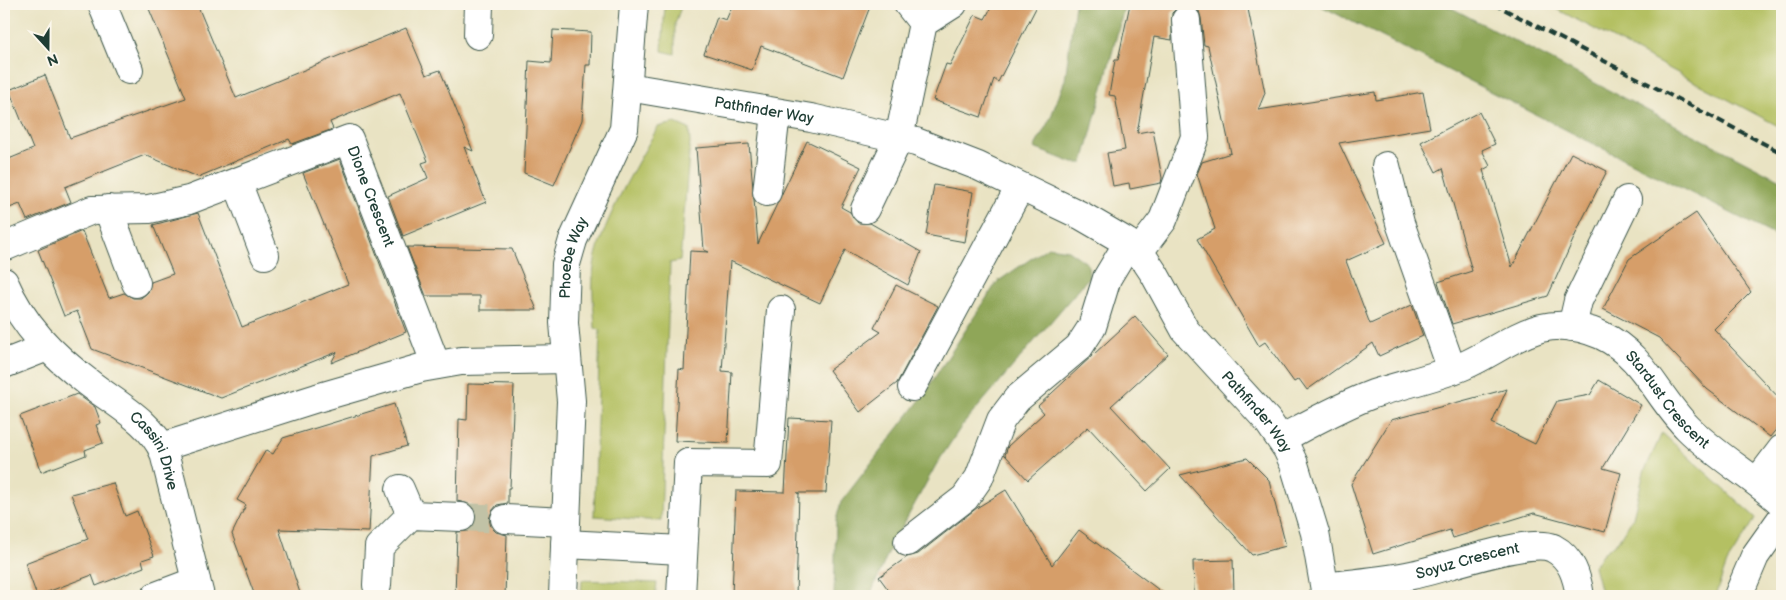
<svg xmlns="http://www.w3.org/2000/svg" width="1786" height="600" viewBox="0 0 1786 600" font-family="'Balsamiq Sans',sans-serif">
  <rect width="100%" height="100%" fill="#fbf7ec"/>
  <filter id="ink" filterUnits="userSpaceOnUse"><feTurbulence type="fractalNoise" baseFrequency=".02" numOctaves="2"/><feDisplacementMap in="SourceGraphic" scale="10" xChannelSelector="R" yChannelSelector="G"/><feConvolveMatrix kernelMatrix="1 2 1 2 8 2 1 2 1" color-interpolation-filters="sRGB"/></filter>
  <filter id="wash" filterUnits="userSpaceOnUse"><feTurbulence type="fractalNoise" baseFrequency=".0096" numOctaves="4" result="noise"/><feDisplacementMap in="SourceGraphic" scale="20" xChannelSelector="R" yChannelSelector="G"/><feGaussianBlur stdDeviation="1.12" result="paint"/><feColorMatrix in="noise" values="0 0 0 0 0 0 0 0 0 0 0 0 0 0 0 0 0 1.4 0 .05"/><feComposite in="paint" operator="in"/></filter>
  <g filter="url(#wash)">
    <rect width="100%" height="100%" fill="#e9e3c3"/>
    <g fill="#b4c062" stroke="#6a7e4b">
      <path d="M665,4H682L675,24V54L662,51Z"/>
      <path d="M1547,4H1782V128Z"/>
      <path d="M675,123L689,129L690,143L680,261L670,263L661,521L594,516L600,330L595,328C594,308 591,286 594,266C599,227 638,162 658,127Z"/>
      <path d="M1662,433L1756,518L1727,563L1715,596H1602L1594,566L1602,554L1618,541L1633,517L1644,472Z"/>
      <path d="M582,580L657,583L655,596H581Z"/>
    </g>
    <g fill="#8fa658" stroke="#577246">
      <path d="M1075,4H1125L1083,163H1073L1034,148L1050,119L1065,80Z"/>
      <path d="M1317,4H1444L1782,181V239Z"/>
      <path d="M1048,247L1068,250L1088,264L1089,277L961,427L936,465L889,551L870,596H834L836,520L841,502L920,400L997,282Z"/>
    </g>
    <g id="blocks">
      <g fill="#d69e69">
        <path d="M147,4H197L236,98L406,28L426,75L440,70L473,151L464,147L486,202L403,236L388,196L428,178L422,163L428,161L400,93L330,122L333,129L292,144L289,139L198,177L145,155L65,187L71,202L27,220L20,204L4,210V161L33,149L9,90L45,75L70,138L186,98Z"/>
        <path d="M733,4H871L843,77L761,46L752,70L704,54L717,17L726,20Z"/>
        <path d="M993,4H1038L998,82L994,79L981,117L933,100L946,64L950,65L975,15L985,19Z"/>
        <path d="M1130,4H1247L1265,93L1258,110L1375,92L1376,100L1423,92L1430,128L1339,143L1386,243L1346,261L1370,324L1412,305L1423,336L1379,356L1373,343L1307,390L1299,379L1294,382L1265,342L1259,346L1197,239L1215,229L1197,174L1202,162L1231,153L1208,46L1204,45L1201,18L1199,11L1192,6L1184,5L1178,7L1172,13V40L1154,37L1137,133L1153,130L1162,178L1161,183L1130,189L1129,183L1113,186L1107,153L1125,150L1115,96L1109,95L1115,60H1118Z"/>
        <path d="M553,30L591,32L590,65H586L582,120L554,185L524,173L529,61L551,63Z"/>
        <path d="M1479,112L1495,144L1482,150L1490,166L1483,170L1512,267L1571,153L1607,171L1582,220L1548,296L1452,324L1438,282L1472,271L1443,168L1436,172L1421,142Z"/>
        <path d="M807,141L861,167L841,207L850,212L858,223H870L921,252L908,285L845,250L820,303L730,261L722,371L732,372L728,443L675,441L679,369L684,370L690,251L709,252L704,250L696,148L749,144L758,244Z"/>
        <path d="M340,159L406,332L331,363L337,352L221,398L92,349L77,311L64,316L38,250L82,231L109,298L124,293L133,298H141L148,292L151,282L173,274L153,225L198,213L242,327L348,284L303,173Z"/>
        <path d="M934,185L973,192L965,242L926,235Z"/>
        <path d="M1696,213L1751,292L1714,329L1782,401V422L1770,437L1707,389L1659,338L1603,309L1629,259Z"/>
        <path d="M407,247L512,249L537,310H480V296H426Z"/>
        <path d="M896,285L938,306L897,383L860,412L829,370L881,332L874,328Z"/>
        <path d="M1135,316L1168,354L1111,406L1170,469L1147,491L1088,427L1028,480L1005,455L1008,446L1044,413L1038,406Z"/>
        <path d="M1599,380L1641,405L1603,468L1621,473L1605,532L1534,513L1453,538L1450,530L1373,554L1351,484L1391,420L1507,389L1492,423L1535,444L1557,401L1590,395Z"/>
        <path d="M468,384L514,385L510,488H508V503L497,505L492,511L489,519L491,527L496,532L507,535L505,596H455L457,532L469,531L474,526L477,518L475,510L470,504L457,501L459,419L467,420Z"/>
        <path d="M77,394L95,407L101,423L96,425L103,443L85,450L86,455L41,472L20,416Z"/>
        <path d="M394,404L407,446L373,456L369,532L279,529L301,596H255L232,534L246,505L237,500L266,450L273,454L283,438Z"/>
        <path d="M789,418L831,420L826,493H797H799L796,596H732L736,491L785,492Z"/>
        <path d="M1247,458L1269,480L1286,546L1252,555L1180,475Z"/>
        <path d="M113,483L125,516L137,511L154,556L142,560L144,567L96,586L92,575L37,596L25,563L88,539L71,494Z"/>
        <path d="M1006,490L1052,565L1079,530L1167,596H893L879,577L907,557L918,554L978,507Z"/>
        <path d="M1233,560L1234,593L1194,594L1193,561Z"/>
      </g>
    </g>
  </g>
  <g filter="url(#ink)">
    <use href="#blocks" fill-opacity="0" stroke="#3d5649" stroke-width="1"/>
    <g fill="none" stroke-linecap="round" stroke-linejoin="round">
      <path stroke="#c1c2a6" stroke-width="28" stroke-dasharray="28 14" stroke-linecap="butt" d="M461,517L505,519"/>
      <defs>
        <g id="minor">
          <path d="M102,4L129,70"/>
          <path d="M908,4L923,23"/>
          <path d="M478,35L479,4"/>
          <path id="s1" d="M628,87L811,118L916,142L978,166L1082,216L1125,241L1145,260L1155,275L1185,330L1267,420L1287,449L1294,464L1315,533L1326,596"/>
          <path d="M1386,166L1400,223L1452,370"/>
          <path d="M237,182L265,255"/>
          <path d="M767,192L776,113"/>
          <path d="M108,209L136,283"/>
          <path d="M865,209L899,138L923,23L953,4"/>
          <path id="s2" d="M4,247L92,210L149,209L189,200L349,139L436,365"/>
          <path d="M1138,253L1163,220L1195,137L1186,20"/>
          <path id="s3" d="M4,282C23,326 51,354 89,383C114,403 152,422 164,453L200,596"/>
          <path d="M1572,327L1578,301L1627,200"/>
          <path d="M4,364L47,347"/>
          <path d="M912,387L1020,187"/>
          <path id="s4" d="M1281,439C1311,423 1341,406 1373,394C1403,384 1434,378 1463,366C1489,355 1514,335 1541,328C1561,323 1583,327 1601,335C1644,355 1656,396 1688,428C1716,456 1752,476 1782,503"/>
          <path d="M162,447L317,398L421,368L461,361L567,359"/>
          <path d="M1757,482L1782,449"/>
          <path d="M400,489L411,515"/>
          <path d="M505,519L566,522"/>
          <path d="M908,542L965,498L979,478L1001,420L1017,399L1079,347L1092,327L1107,278L1128,243"/>
          <path d="M565,544L682,550"/>
          <path d="M377,585L379,547L411,515L461,517"/>
          <path id="s5" d="M1325,587C1354,583 1384,581 1412,575C1442,569 1529,537 1553,548C1572,558 1577,577 1580,596"/>
          <path d="M156,596L196,581"/>
          <path id="s6" d="M563,596L571,401L564,323L566,264L573,240L624,129L634,4"/>
          <path d="M681,596L688,463L768,464L781,310"/>
          <path d="M1738,596L1755,556L1782,518"/>
        </g>
      </defs>
      <use href="#minor" stroke="#3d5649" stroke-width="30"/>
      <use href="#minor" stroke="#fff" stroke-width="28"/>
      <path stroke="#1f3d34" stroke-width="4" stroke-dasharray="8 4" stroke-linecap="butt" d="M1494,4L1782,153"/>
    </g>
  </g>
  <g text-anchor="middle" stroke-width="4" stroke-linejoin="round" paint-order="stroke">
    <g font-size="15" fill="#1f3d34" stroke="#fbf7ec">
      <text dy="5" stroke="none"><textPath href="#s1" startOffset="138">Pathfinder Way</textPath></text>
      <text dy="5" stroke="none"><textPath href="#s2" startOffset="426">Dione Crescent</textPath></text>
      <text dy="5" stroke="none"><textPath href="#s6" startOffset="340">Phoebe Way</textPath></text>
      <text dy="5" stroke="none"><textPath href="#s4" startOffset="439">Stardust Crescent</textPath></text>
      <text dy="5" stroke="none"><textPath href="#s1" startOffset="742">Pathfinder Way</textPath></text>
      <text dy="5" stroke="none"><textPath href="#s3" startOffset="231">Cassini Drive</textPath></text>
      <text dy="5" stroke="none"><textPath href="#s5" startOffset="145">Soyuz Crescent</textPath></text>
    </g>
  </g>
  <rect width="1786" height="600" fill="none" stroke="#fbf7ec" stroke-width="20"/>
  <g transform="translate(48 48) rotate(159)" stroke="#fbf7ec" stroke-width="4" paint-order="stroke">
  <path d="M0-4L9 19L0 12L-9 19Z" fill="#1f3d34"/>
  <text y="-8" font-size="14" font-weight="bold" text-anchor="middle" fill="#1f3d34">N</text>
  </g>
</svg>
